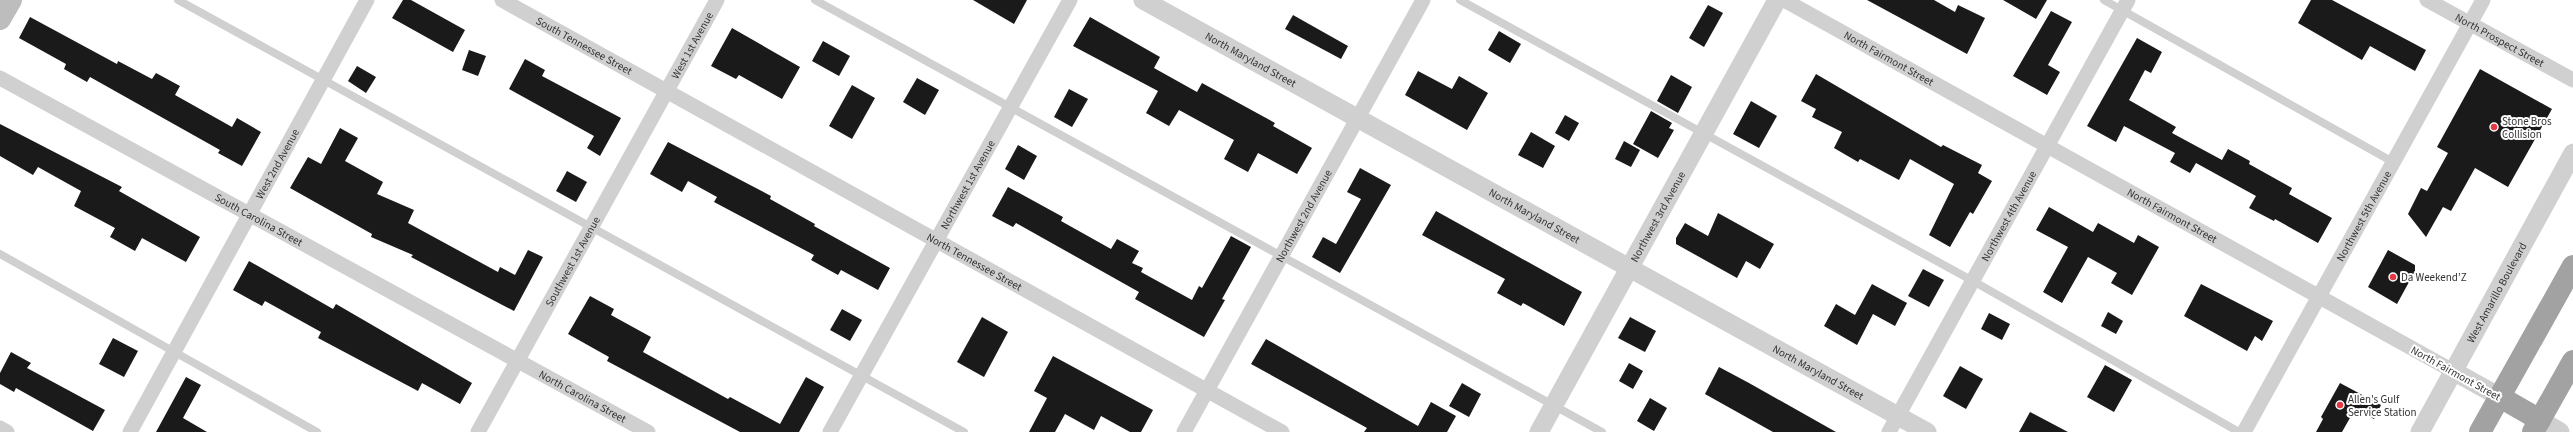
<svg xmlns="http://www.w3.org/2000/svg" width="2573" height="432" viewBox="0 0 2573 432" font-family="'Source Sans 3',sans-serif">
  <rect width="100%" height="100%" fill="#fff"/>
  <g fill="#1a1a1a">
    <path d="M403,0H411L465,30L453,52L392,18Z"/>
    <path d="M973,0H1027L1014,24Z"/>
    <path d="M1867,0H1934L1955,12L1958,5L1985,18L1967,54Z"/>
    <path d="M2003,0H2047L2036,19Z"/>
    <path d="M2311,0H2332L2426,50L2415,71L2370,46L2362,60L2298,23Z"/>
    <path d="M1708,5L1723,13L1704,47L1689,38Z"/>
    <path d="M2051,11L2072,22L2048,65L2060,72L2047,95L2013,76Z"/>
    <path d="M1293,15L1348,46L1341,59L1285,29Z"/>
    <path d="M30,17L117,64L118,61L152,79L156,73L180,86L175,95L232,127L237,118L261,132L242,166L218,153L220,150L90,77L87,82L64,69L66,64L19,38Z"/>
    <path d="M1090,17L1160,57L1154,68L1197,92L1202,83L1275,123L1273,126L1312,148L1297,174L1258,153L1248,172L1224,159L1234,140L1179,110L1169,126L1146,113L1158,91L1073,46Z"/>
    <path d="M732,28L800,67L782,99L739,75L736,79L711,66Z"/>
    <path d="M1499,31L1521,44L1510,63L1488,50Z"/>
    <path d="M2137,38L2162,52L2151,73L2145,70L2129,100L2176,127L2172,133L2222,160L2228,149L2250,161L2249,164L2292,188L2289,194L2332,218L2318,243L2275,219L2274,221L2249,208L2256,196L2196,163L2190,173L2170,162L2175,153L2124,126L2116,142L2087,126Z"/>
    <path d="M823,41L850,56L839,76L812,61Z"/>
    <path d="M469,50L486,56L478,76L462,70Z"/>
    <path d="M525,59L545,70L542,76L621,118L600,156L587,148L594,136L509,89Z"/>
    <path d="M357,66L376,77L366,93L348,81Z"/>
    <path d="M2480,69L2552,109L2508,187L2475,168L2451,211L2443,207L2426,237L2408,214L2421,188L2427,191L2448,153L2437,147Z"/>
    <path d="M1418,71L1452,89L1459,76L1488,93L1467,130L1405,95Z"/>
    <path d="M1816,74L1941,147L1943,145L1982,165L1978,173L1992,181L1973,214L1970,212L1950,247L1929,235L1954,184L1910,159L1899,180L1860,159L1858,162L1834,148L1842,132L1812,117L1816,109L1801,101Z"/>
    <path d="M1671,75L1692,87L1678,113L1657,101Z"/>
    <path d="M917,78L939,90L925,115L903,102Z"/>
    <path d="M852,85L875,98L852,139L829,126Z"/>
    <path d="M1069,89L1088,99L1072,127L1054,117Z"/>
    <path d="M1751,101L1777,116L1759,148L1733,134Z"/>
    <path d="M1651,111L1672,123L1669,128L1674,130L1658,158L1633,144Z"/>
    <path d="M1565,115L1579,123L1569,141L1555,133Z"/>
    <path d="M0,124L122,187L119,191L200,237L186,262L142,238L135,251L110,237L115,228L74,206L81,191L38,167L33,175L0,156Z"/>
    <path d="M340,128L358,138L345,161L383,182L377,194L414,210L408,223L498,272L500,267L515,275L528,250L543,257L514,311L411,257L413,255L371,237L372,234L290,188L308,157L321,164Z"/>
    <path d="M1531,132L1555,146L1543,168L1518,155Z"/>
    <path d="M1624,141L1640,150L1631,167L1615,159Z"/>
    <path d="M668,142L771,196L770,199L815,224L814,226L890,268L878,290L841,270L838,275L811,260L814,255L714,202L717,197L688,181L682,192L650,174Z"/>
    <path d="M1018,145L1037,156L1024,180L1005,169Z"/>
    <path d="M1360,168L1391,185L1340,273L1312,257L1323,237L1336,244L1361,199L1347,192Z"/>
    <path d="M567,171L587,182L576,202L556,191Z"/>
    <path d="M1008,187L1063,217L1061,221L1111,249L1117,239L1139,251L1132,263L1143,268L1141,272L1192,300L1199,286L1202,288L1231,236L1251,247L1222,299L1225,300L1204,337L1135,299L1139,292L1016,223L1013,227L992,216Z"/>
    <path d="M2049,207L2093,232L2098,223L2134,243L2138,235L2159,247L2132,295L2111,283L2117,273L2088,257L2062,303L2043,292L2068,247L2036,230Z"/>
    <path d="M1436,211L1582,292L1564,326L1523,303L1521,306L1497,293L1505,279L1422,235Z"/>
    <path d="M1718,213L1774,244L1760,269L1746,261L1737,278L1676,244V238L1685,223L1708,236Z"/>
    <path d="M2388,250L2415,265V271L2397,304L2368,287Z"/>
    <path d="M249,261L333,309L336,304L472,383L460,404L422,383L418,391L318,338L321,332L265,301L262,306L233,290Z"/>
    <path d="M1923,269L1944,280L1929,307L1908,296Z"/>
    <path d="M1872,284L1907,303L1895,326L1873,314L1857,345L1824,326L1836,304L1855,315Z"/>
    <path d="M2201,284L2273,321L2262,341L2255,336L2247,351L2184,316Z"/>
    <path d="M590,296L614,309L611,315L651,337L643,352L728,399L730,397L780,424L806,377L824,387L799,432H740L607,361L609,357L568,334Z"/>
    <path d="M842,309L862,320L850,341L830,330Z"/>
    <path d="M2108,312L2123,321L2116,334L2101,326Z"/>
    <path d="M1989,313L2010,324L2002,340L1981,329Z"/>
    <path d="M982,317L1008,332L984,377L957,362Z"/>
    <path d="M1630,317L1656,331L1645,352L1618,338Z"/>
    <path d="M113,338L138,351L124,377L99,364Z"/>
    <path d="M1266,339L1418,426L1431,402L1456,416L1447,432H1364L1367,428L1251,364Z"/>
    <path d="M11,352L31,363L27,368L105,410L93,431L16,388L14,392L0,384V373Z"/>
    <path d="M1053,356L1153,410L1141,432H1130L1101,416L1094,430L1065,414L1055,432H1029L1047,398L1034,391Z"/>
    <path d="M1629,363L1643,371L1633,389L1619,381Z"/>
    <path d="M2105,365L2132,380L2114,412L2087,397Z"/>
    <path d="M1960,366L1983,379L1966,409L1943,396Z"/>
    <path d="M1719,367L1749,383L1836,432H1773L1721,403L1705,394Z"/>
    <path d="M186,377L201,385L183,418L207,432H156Z"/>
    <path d="M1462,383L1481,394L1469,417L1449,406Z"/>
    <path d="M2340,383L2381,405L2374,419L2355,409L2342,432H2316L2323,419L2321,417Z"/>
    <path d="M1650,398L1667,408L1654,431L1637,421Z"/>
    <path d="M2030,412L2068,432H2019Z"/>
  </g>
  <g fill="none" stroke-linecap="round" stroke-linejoin="round">
    <g stroke="#d0d0d0" stroke-width="8">
      <path d="M178,0L964,432"/>
      <path d="M815,0L1602,432"/>
      <path d="M1460,0L1973,281L2239,432"/>
      <path d="M2104,0L2393,162"/>
      <path d="M0,254L317,432"/>
    </g>
    <g stroke="#d0d0d0" stroke-width="15">
      <path id="s1" d="M502,0L1282,432"/>
      <path id="s2" d="M1784,0L2453,371"/>
      <path id="s3" d="M2427,0L2573,80"/>
      <path id="s4" d="M0,78L648,432"/>
      <path d="M0,428L7,432"/>
      <path id="s5" d="M130,432L367,0"/>
      <path id="s6" d="M478,432L717,0"/>
      <path id="s7" d="M830,432L1070,0"/>
      <path id="s8" d="M1184,432L1423,0"/>
      <path id="s9" d="M1889,432L2128,0"/>
      <path id="s10" d="M2244,432L2483,0"/>
    </g>
    <g stroke="#d0d0d0" stroke-width="19">
      <path id="s11" d="M1143,0L1927,432"/>
      <path d="M2453,371L2500,397"/>
      <path d="M2540,420L2560,432"/>
      <path id="s12" d="M1539,432L1777,0"/>
      <path id="s13" d="M2420,432L2573,153"/>
    </g>
    <path stroke="#bdbdbd" stroke-width="22" d="M0,19L11,0"/>
    <g stroke="#a2a2a2" stroke-width="22">
      <path d="M2500,397L2540,420"/>
      <path d="M2480,432L2573,266"/>
      <path d="M2533,432L2573,361"/>
    </g>
  </g>
  <g fill="#e63946" stroke="#fff" stroke-width="1.5">
    <circle cx="2494" cy="127" r="4"/>
    <circle cx="2393" cy="277" r="4"/>
    <circle cx="2340" cy="405" r="4"/>
  </g>
  <g text-anchor="middle" stroke-width="4" stroke-linejoin="round" paint-order="stroke">
    <g font-size="11" fill="#333" stroke="#fff">
      <text dy="4" stroke="none"><textPath href="#s3" startOffset="83">North Prospect Street</textPath></text>
      <text dy="4" stroke="none"><textPath href="#s1" startOffset="94">South Tennessee Street</textPath></text>
      <text dy="4" stroke="none"><textPath href="#s6" startOffset="442">West 1st Avenue</textPath></text>
      <text dy="4" stroke="none"><textPath href="#s2" startOffset="120">North Fairmont Street</textPath></text>
      <text dy="4" stroke="none"><textPath href="#s11" startOffset="123">North Maryland Street</textPath></text>
      <text dy="4" stroke="none"><textPath href="#s5" startOffset="306">West 2nd Avenue</textPath></text>
      <text dy="4" stroke="none"><textPath href="#s7" startOffset="283">Northwest 1st Avenue</textPath></text>
      <text dy="4" stroke="none"><textPath href="#s8" startOffset="247">Northwest 2nd Avenue</textPath></text>
      <text dy="4" stroke="none"><textPath href="#s12" startOffset="246">Northwest 3rd Avenue</textPath></text>
      <text dy="4" stroke="none"><textPath href="#s9" startOffset="247">Northwest 4th Avenue</textPath></text>
      <text dy="4" stroke="none"><textPath href="#s2" startOffset="444">North Fairmont Street</textPath></text>
      <text dy="4" stroke="none"><textPath href="#s10" startOffset="247">Northwest 5th Avenue</textPath></text>
      <text dy="4" stroke="none"><textPath href="#s11" startOffset="447">North Maryland Street</textPath></text>
      <text dy="4" stroke="none"><textPath href="#s4" startOffset="295">South Carolina Street</textPath></text>
      <text dy="4" stroke="none"><textPath href="#s1" startOffset="540">North Tennessee Street</textPath></text>
      <text dy="4" stroke="none"><textPath href="#s6" startOffset="195">Southwest 1st Avenue</textPath></text>
      <text dy="4" stroke="none"><textPath href="#s13" startOffset="159">West Amarillo Boulevard</textPath></text>
      <text dy="4" stroke="none"><textPath href="#s11" startOffset="771">North Maryland Street</textPath></text>
      <text transform="translate(2456 373) rotate(29)" y="4">North Fairmont Street</text>
      <text dy="4" stroke="none"><textPath href="#s4" startOffset="664">North Carolina Street</textPath></text>
    </g>
    <g font-size="11" fill="#333" stroke="#fff" text-anchor="start">
      <text x="2502" y="125">Stone Bros<tspan x="2502" dy="13">Collision</tspan></text>
      <text x="2401" y="281">Da Weekend’Z</text>
      <text x="2348" y="403">Allen's Gulf<tspan x="2348" dy="13">Service Station</tspan></text>
    </g>
  </g>
</svg>
